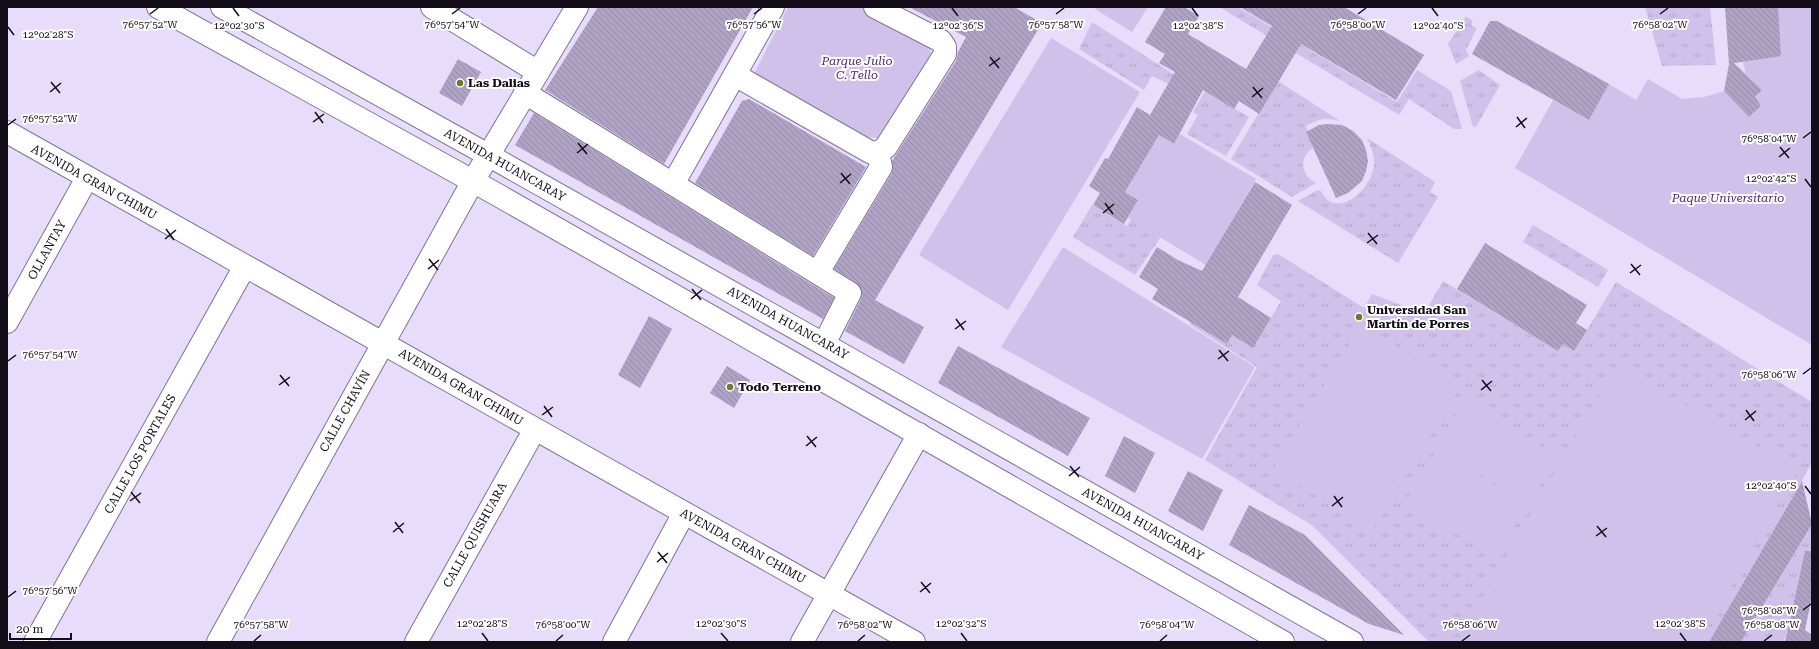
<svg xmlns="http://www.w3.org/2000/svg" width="1819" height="649" viewBox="0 0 1819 649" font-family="'Roboto Serif',serif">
  <defs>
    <pattern id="grass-tufts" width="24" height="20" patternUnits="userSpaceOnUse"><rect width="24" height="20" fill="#d0c1ea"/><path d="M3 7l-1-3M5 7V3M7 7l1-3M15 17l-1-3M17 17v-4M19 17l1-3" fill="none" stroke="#b2a5c8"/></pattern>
    <pattern id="building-back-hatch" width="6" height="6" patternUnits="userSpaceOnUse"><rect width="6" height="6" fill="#afa2c5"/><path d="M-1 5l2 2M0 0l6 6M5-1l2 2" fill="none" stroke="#968aa9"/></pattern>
  </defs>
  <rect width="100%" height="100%" fill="#e7dcfa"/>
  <g fill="url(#grass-tufts)">
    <path d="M1219,7H1238L1397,102L1417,70L1451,91L1462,129H1454L1409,99L1399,115Z"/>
    <path d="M1645,7H1710L1716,65L1662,66Z"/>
    <path d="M1466,16L1473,21L1471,25L1477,28L1466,50L1469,56L1456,64L1448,44Z"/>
    <path d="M1092,22L1181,79L1175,87L1152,76L1144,90L1079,49Z"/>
    <path d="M1479,70L1500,85L1476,127H1473L1460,81Z"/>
    <path d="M1278,81L1340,121C1326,117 1318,119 1306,126L1313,148C1299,157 1300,175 1316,183L1292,197L1231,159Z"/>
    <path d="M1205,91L1249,117L1226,156L1187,134L1198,115L1193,112Z"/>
    <path d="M1367,138L1435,182L1430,192L1438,197L1398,263L1298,201L1318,190L1321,191C1336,222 1372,189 1374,165C1375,155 1371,147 1367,138Z"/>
    <path d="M1092,205L1127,226L1132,218L1162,235L1135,275L1073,237Z"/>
    <path d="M1533,225L1608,270L1598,287L1523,242Z"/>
    <path d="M1278,254L1364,308L1372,294L1424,314L1443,281L1558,351L1563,344L1574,351L1616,282L1812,402V463L1709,642H1429L1313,526L1205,460L1257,367L1189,324L1194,318L1227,344L1232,335L1253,348L1281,301L1257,285L1273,255Z"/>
    <path d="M1812,524V582L1799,578L1786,636L1782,642H1741Z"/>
  </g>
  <g fill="#d0c1ea">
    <path d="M788,7H861L929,41L931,57L878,138L866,137L754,74Z"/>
    <path d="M1096,7H1148L1132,32L1095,9Z"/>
    <path d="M1778,7H1812V345L1515,168L1553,100L1589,120L1609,84L1636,100L1648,79L1682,99L1704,97L1724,91L1749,117L1761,106L1755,97L1762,90L1746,74L1743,62Z"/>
    <path d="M1051,38L1140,92L1008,310L919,255Z"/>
    <path d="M1180,134L1256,179L1206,265L1128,218L1138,200L1125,192L1159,135L1174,144Z"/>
    <path d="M1063,247L1255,367L1202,459L1001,347Z"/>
    <path d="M1362,324L1461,386L1372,531L1273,469Z"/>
    <path d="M1617,365L1798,470L1699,642H1476L1462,633Z"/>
    <path d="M1464,400L1557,455L1529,504L1436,448Z"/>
    <path d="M1436,450L1527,504L1496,558L1404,503Z"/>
  </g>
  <g fill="url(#building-back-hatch)">
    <path d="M598,7H753L664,164L545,90Z"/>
    <path d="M909,7H1014L1042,23L875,300L924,327L904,364L845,331L861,299L862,292L857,283L834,269L892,173V161L956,61L958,52L966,37Z"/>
    <path d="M1166,7H1184L1199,16L1188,34L1246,69L1272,26L1240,7H1344L1424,55L1396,100L1301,44L1259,114L1239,101L1234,109L1203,90L1174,144L1159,135L1125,192L1138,200L1124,224L1093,205L1100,193L1089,186L1105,158L1108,159L1137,107L1150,115L1175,72L1159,63L1165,54L1145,42Z"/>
    <path d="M1725,7H1778L1781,56L1734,63L1762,90L1755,97L1761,106L1749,117L1724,91L1729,64Z"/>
    <path d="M1490,21H1497L1609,84L1589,120L1472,54Z"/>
    <path d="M458,59L481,72L462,106L439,93Z"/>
    <path d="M749,99L866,167L813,256L695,183L742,101Z"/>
    <path d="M534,113L834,298L823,319L515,145Z"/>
    <path d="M1327,124L1342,125L1353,131L1362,140L1366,150L1368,161L1366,171L1362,181L1348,193L1336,198L1306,132L1319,125Z"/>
    <path d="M1255,182L1292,205L1238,297L1271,318L1253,348L1232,335L1227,344L1152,299L1158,289L1139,277L1157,247L1178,260L1202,271Z"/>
    <path d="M1485,243L1587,305L1576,323L1587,330L1574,351L1563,344L1558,351L1457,289Z"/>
    <path d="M649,316L672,329L640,388L618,375Z"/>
    <path d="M958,346L1090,418L1068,456L938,383Z"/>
    <path d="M727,366L750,380L734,408L710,393Z"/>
    <path d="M1124,436L1155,453L1135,493L1105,476Z"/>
    <path d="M1188,471L1223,490L1203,531L1168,511Z"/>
    <path d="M1802,481L1812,524L1741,642H1709Z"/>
    <path d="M1249,505L1305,535L1404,635L1369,624L1229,545Z"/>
    <path d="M1805,551H1812V596L1805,630L1812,635V642H1785Z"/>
  </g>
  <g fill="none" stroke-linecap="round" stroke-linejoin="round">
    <defs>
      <g id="minor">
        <path d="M432,7L538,72"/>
        <path d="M875,7L941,41L945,47V54L886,147L878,153"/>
        <path d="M735,75L870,152L878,153"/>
        <path d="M525,93L850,293L824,344"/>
        <path d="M7,132L914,642"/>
        <path d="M673,184L773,7"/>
        <path d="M818,272L881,167L878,153"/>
        <path d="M7,322L87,178"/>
        <path d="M35,642L245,266"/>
        <path d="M218,642L473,181L577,7"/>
        <path d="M416,642L535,429"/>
        <path d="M614,642L684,513"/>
        <path d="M802,642L919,434"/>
      </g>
      <g id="major">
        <path d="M158,7L496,194L1283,642"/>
        <path d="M222,7L488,155L1352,642"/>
      </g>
    </defs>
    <use href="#minor" stroke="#817496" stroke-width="24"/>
    <use href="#major" stroke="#817496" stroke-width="24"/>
    <use href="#minor" stroke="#fff" stroke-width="22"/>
    <use href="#major" stroke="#fff" stroke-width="22"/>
  </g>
  <path fill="none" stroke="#120d19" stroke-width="1.5" d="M233,8L239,16M952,8L958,16M1192,8L1198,16M1432,8L1438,16M150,14L158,8M452,14L460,8M754,14L762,8M1056,14L1064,8M1358,14L1366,8M1660,14L1668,8M8,27L14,35M990,57L999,68M989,66L1000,58M51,82L60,93M1253,87L1262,98M50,92L61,83M1252,97L1263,88M315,112L323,123M1517,117L1525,128M313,122L324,114M8,125L16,119M1516,127L1527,118M1803,138L1811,132M578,143L587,154M1780,147L1789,158M577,153L588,144M1779,157L1790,148M841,173L850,184M1805,179L1811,187M840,183L851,174M1105,203L1113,214M1103,213L1114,204M166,229L174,240M1368,233L1377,244M165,239L176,230M1367,243L1378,235M429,259L438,270M1631,264L1640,275M428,269L439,260M1630,273L1641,265M692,289L701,300M691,299L702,290M956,319L964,330M955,329L966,321M1219,350L1228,361M1218,359L1229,351M8,361L16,355M1803,374L1811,368M280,375L289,386M1482,380L1491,391M279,385L290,377M1481,390L1492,381M544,406L552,417M1746,410L1754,421M542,415L553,407M1745,420L1756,411M807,436L816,447M806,446L817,437M1070,466L1079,477M1069,476L1080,467M1805,486L1811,494M131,492L140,503M1334,496L1342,507M130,501L141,493M1332,506L1343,497M395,522L403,533M1597,526L1606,537M393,532L404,523M1596,536L1607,528M658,552L667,563M657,562L668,553M921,582L930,593M920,592L931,583M8,597L16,591M1803,610L1811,604M482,633L488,641M721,633L728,641M961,633L967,641M1680,633L1686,641M254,641L261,635M556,641L563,635M858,641L865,635M1160,641L1167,635M1462,641L1470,635M1764,641L1772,635"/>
  <g fill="#687d2d" stroke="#fff" stroke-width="1.5">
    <circle cx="460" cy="83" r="4"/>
    <circle cx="1359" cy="317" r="4"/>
    <circle cx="730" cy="387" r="4"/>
  </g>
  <g text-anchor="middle" stroke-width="4" stroke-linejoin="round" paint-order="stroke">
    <g font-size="12" font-style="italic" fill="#4d2975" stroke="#fff">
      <text x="857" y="65">Parque Julio<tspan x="857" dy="14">C. Tello</tspan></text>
      <text x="1728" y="202">Paque Universitario</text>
    </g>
    <g font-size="12" font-weight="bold" fill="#120d19" stroke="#fff" text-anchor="start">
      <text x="468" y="87">Las Dalias</text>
      <text x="1367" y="314">Universidad San<tspan x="1367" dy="14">Martín de Porres</tspan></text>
      <text x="738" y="391">Todo Terreno</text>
    </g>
    <g font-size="12" fill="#120d19" stroke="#fff">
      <text transform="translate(505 165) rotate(29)" y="4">AVENIDA HUANCARAY</text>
      <text transform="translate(94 182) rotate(29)" y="4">AVENIDA GRAN CHIMU</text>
      <text transform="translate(47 250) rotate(-61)" y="4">OLLANTAY</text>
      <text transform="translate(788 323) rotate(29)" y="4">AVENIDA HUANCARAY</text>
      <text transform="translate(461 387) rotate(30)" y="4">AVENIDA GRAN CHIMU</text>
      <text transform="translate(345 411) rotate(-61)" y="4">CALLE CHAVÍN</text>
      <text transform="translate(140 454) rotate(-61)" y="4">CALLE LOS PORTALES</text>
      <text transform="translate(1143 524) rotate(29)" y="4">AVENIDA HUANCARAY</text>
      <text transform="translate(475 535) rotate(-61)" y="4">CALLE QUISHUARA</text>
      <text transform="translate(743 546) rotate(29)" y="4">AVENIDA GRAN CHIMU</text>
    </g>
  </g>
  <g font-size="10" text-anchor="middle" fill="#120d19" stroke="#fff" stroke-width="4" stroke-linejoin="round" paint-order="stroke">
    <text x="452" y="28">76°57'54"W</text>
    <text x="754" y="28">76°57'56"W</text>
    <text x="1056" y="28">76°57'58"W</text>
    <text x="1358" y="28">76°58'00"W</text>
    <text x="1660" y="28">76°58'02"W</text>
    <text x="150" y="28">76°57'52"W</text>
    <text x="239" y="29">12°02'30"S</text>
    <text x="958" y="29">12°02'36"S</text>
    <text x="1198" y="29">12°02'38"S</text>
    <text x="1438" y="29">12°02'40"S</text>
    <text x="48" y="38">12°02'28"S</text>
    <text x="50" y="122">76°57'52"W</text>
    <text x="1769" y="142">76°58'04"W</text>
    <text x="1771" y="182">12°02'42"S</text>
    <text x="50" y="358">76°57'54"W</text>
    <text x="1769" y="378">76°58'06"W</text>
    <text x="1771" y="489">12°02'40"S</text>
    <text x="50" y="594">76°57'56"W</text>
    <text x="1769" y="614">76°58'08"W</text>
    <text x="482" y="627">12°02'28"S</text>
    <text x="721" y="627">12°02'30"S</text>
    <text x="961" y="627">12°02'32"S</text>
    <text x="1680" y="627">12°02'38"S</text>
    <text x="261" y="628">76°57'58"W</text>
    <text x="563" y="628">76°58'00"W</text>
    <text x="865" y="628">76°58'02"W</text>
    <text x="1167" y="628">76°58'04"W</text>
    <text x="1470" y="628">76°58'06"W</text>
    <text x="1772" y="628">76°58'08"W</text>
  </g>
  <rect width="1819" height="649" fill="none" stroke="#120d19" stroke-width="16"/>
  <path d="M10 633v6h61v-6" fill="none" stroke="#120d19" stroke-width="2"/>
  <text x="16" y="633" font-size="12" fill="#120d19" stroke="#ffffff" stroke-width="3" paint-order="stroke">20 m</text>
</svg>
